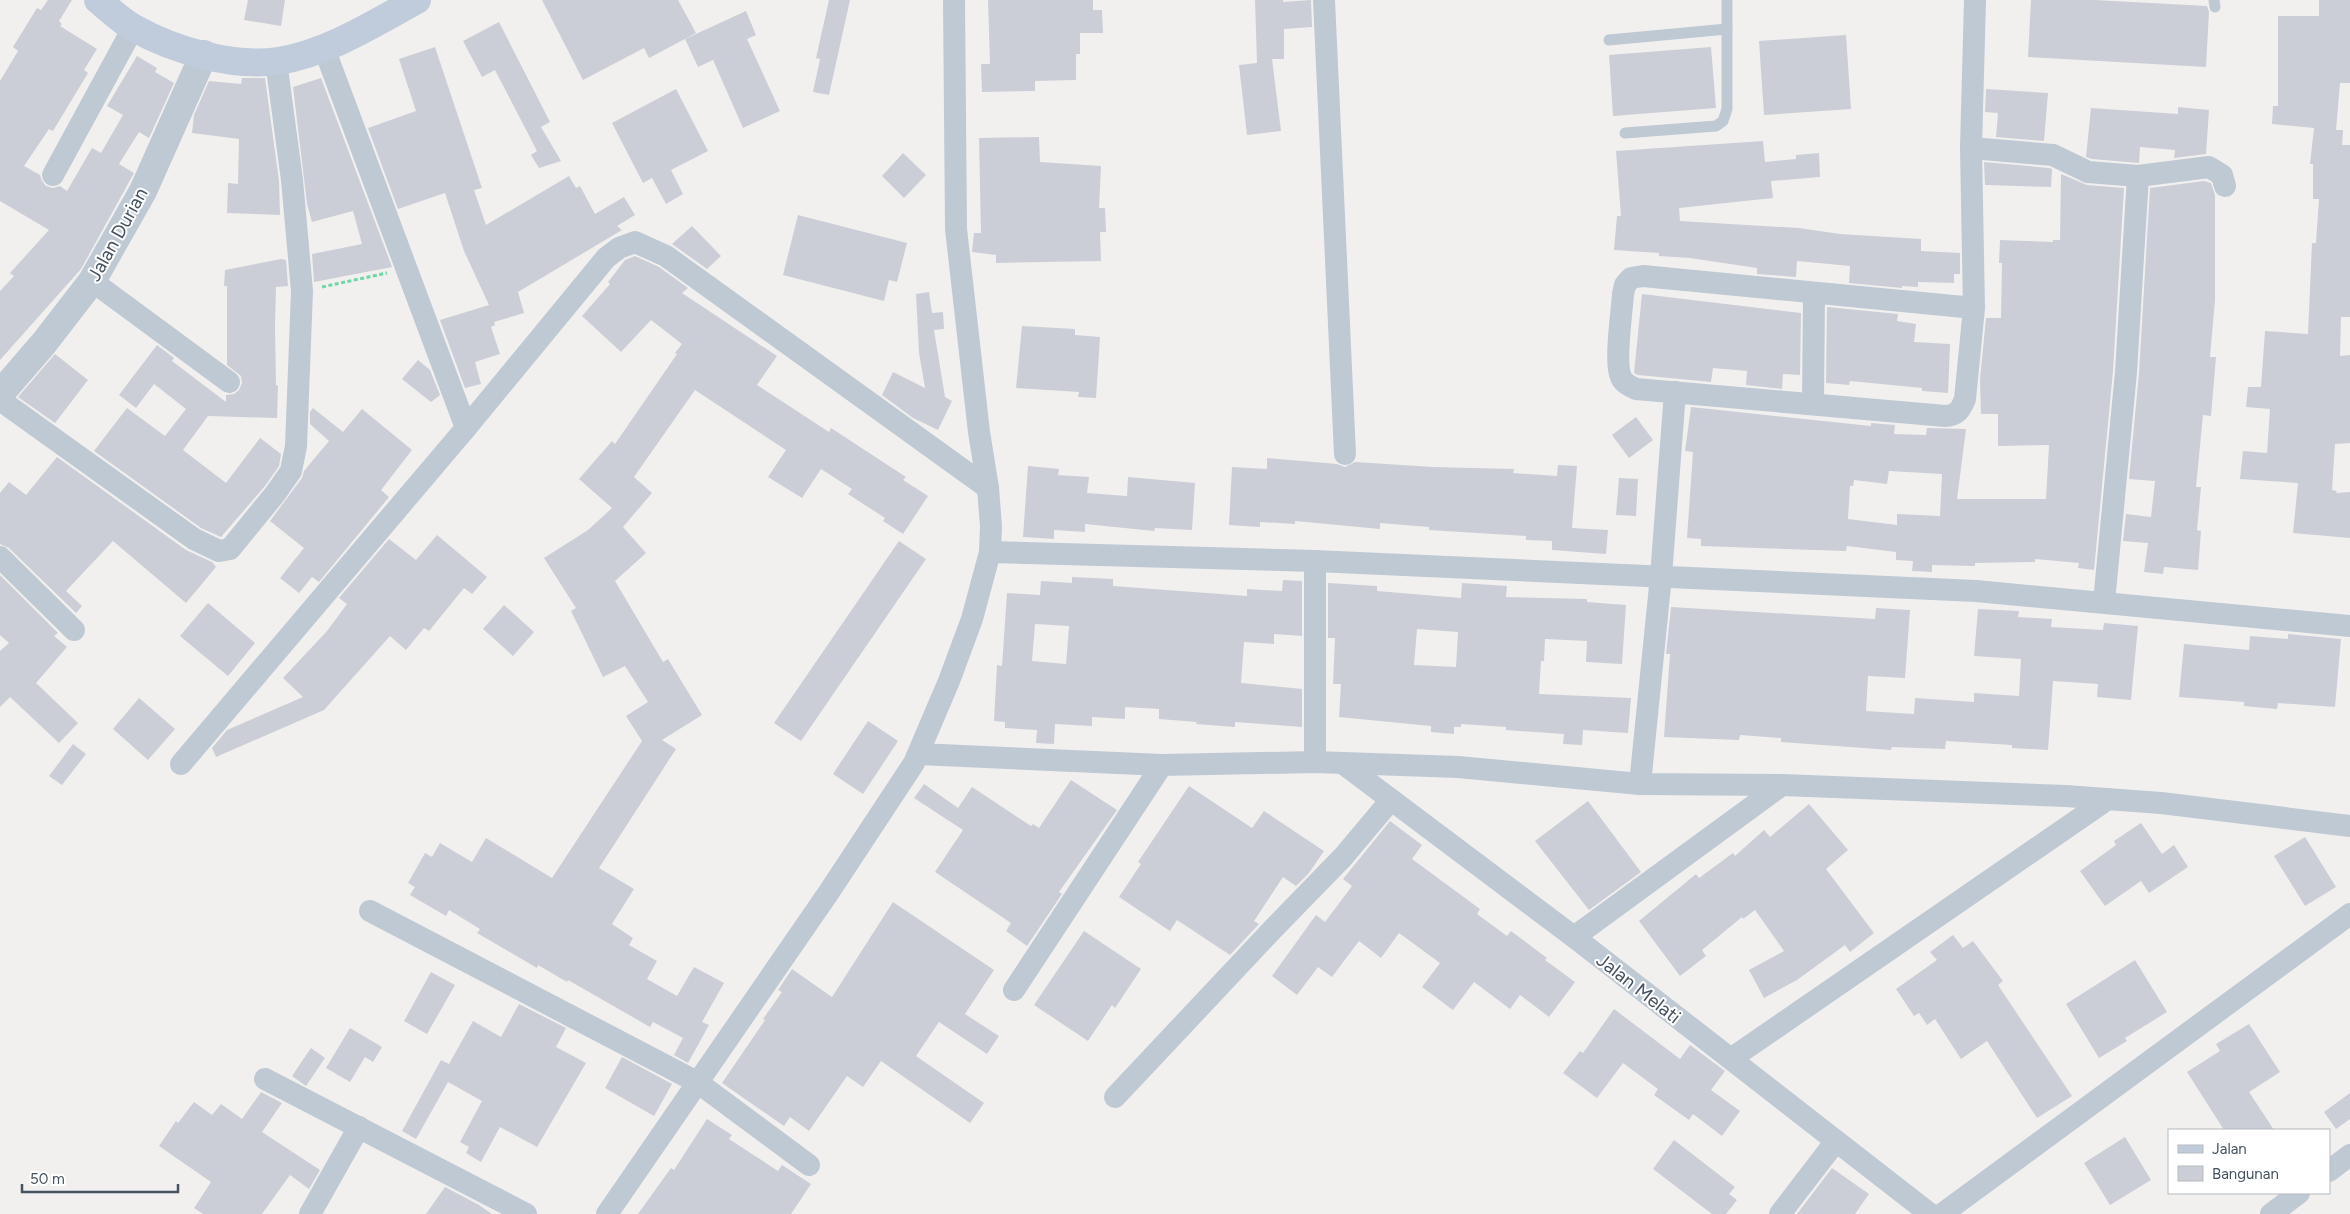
<svg xmlns="http://www.w3.org/2000/svg" width="2350" height="1214" viewBox="0 0 2350 1214" font-family="Figtree,sans-serif">
  <rect width="100%" height="100%" fill="#f2f0ef"/>
  <g fill="#cbced6" fill-rule="evenodd">
    <path d="M48,0H72L59,21L62,24L60,26L97,49L84,70L88,73L62,116L53,131L49,129L24,166L40,175L42,181L46,186L53,188L60,186L67,191L92,148L101,153L123,115L107,106L137,56L157,68L155,72L174,83L149,138L139,132L119,164L134,173L81,269L0,360V291L14,276L10,273L49,230L0,201V81L18,51L13,47L37,8L41,10Z"/>
    <path d="M248,0H285L281,26L244,20Z"/>
    <path d="M542,0H678L696,33L649,58L644,48L583,80Z"/>
    <path d="M829,0H850L829,95L813,92L820,59L816,58Z"/>
    <path d="M988,0H1093V10H1102L1103,33H1080V54H1076V80L1035,81V91L982,92L981,64H990Z"/>
    <path d="M1255,0H1283V2L1311,0L1312,27L1284,29V59H1272L1281,131L1247,135L1239,65L1257,63Z"/>
    <path d="M2031,0H2094L2207,6L2209,12L2206,67L2028,57Z"/>
    <path d="M2319,0H2350V83H2340L2336,130H2343L2342,145H2350V317H2341L2340,356L2350,355V443L2335,444L2332,490L2337,491L2336,493L2350,492V538L2293,533L2298,483L2240,479L2243,451L2267,453L2270,409L2246,407L2248,387H2261L2265,331L2308,334L2312,243H2316L2319,199H2313V164H2310L2314,128L2272,124L2273,106H2278V16H2319Z"/>
    <path d="M746,11L756,35L747,39L780,111L743,128L713,60L698,67L685,39Z"/>
    <path d="M499,22L550,122L541,127L561,161L539,168L531,155L537,151L495,70L482,77L463,41Z"/>
    <path d="M1846,35L1851,109L1764,115L1759,41Z"/>
    <path d="M435,47L482,188L474,190L486,225L569,176L576,188L580,186L595,214L624,197L635,215L617,226L622,230L518,292L524,313L494,322L495,325L491,327L500,354L475,362L481,384L465,388L440,320L489,305L464,251L445,193L398,209L368,128L416,111L399,59Z"/>
    <path d="M1711,47L1716,108L1613,116L1609,55Z"/>
    <path d="M242,78H265L279,181L280,215L227,213L228,183L238,184L239,139L192,133L194,115L209,81L241,84Z"/>
    <path d="M321,78L392,267L314,282L312,254L362,244L353,211L312,222L307,204L293,87Z"/>
    <path d="M676,89L708,151L671,170L683,194L666,204L652,178L643,183L612,123Z"/>
    <path d="M1986,89L2048,93L2044,141L1996,137L1998,113L1985,112Z"/>
    <path d="M2178,107L2209,110L2206,154L2174,158L2175,150L2140,147L2139,163L2092,159L2086,157L2091,108L2178,114Z"/>
    <path d="M1039,137L1040,162L1101,166L1099,208H1105L1106,232H1100L1101,261L996,263V255L972,252L974,233H981L979,138Z"/>
    <path d="M1763,141L1765,162L1796,159V155L1819,153L1820,177L1771,181L1773,198L1679,208L1680,221L1799,228L1840,234L1921,239V251L1960,253V274H1954V283L1918,282V287L1902,286V288L1849,283L1850,266L1797,261L1796,277L1757,274V268L1690,258L1659,256V253L1614,250L1617,216H1621L1616,151Z"/>
    <path d="M903,153L926,175L904,198L882,176Z"/>
    <path d="M1984,162L2049,168L2052,169L2051,187L1985,185Z"/>
    <path d="M2061,174L2087,185L2124,188L2113,371L2094,570L2078,568L2079,563L2035,559V562L1975,563V566L1932,565V572L1912,571L1913,561L1896,560V552L1847,546L1846,551L1701,546V539L1687,538L1693,452L1685,451L1691,407L1871,426V423L1895,425L1894,434L1926,435L1927,428L1966,429L1957,499H2046L2049,445L1998,446V414H1981L1980,379L1986,318H2001L2002,263H1999L2000,240L2053,242V240H2060ZM1889,471L1942,474L1940,516L1897,514V525L1848,519L1850,486H1853L1854,480L1887,484Z"/>
    <path d="M2204,181L2211,183L2215,195V300L2210,357H2216L2211,416L2203,415L2196,487H2201L2197,530L2201,531L2198,570L2164,567L2163,574L2144,572L2148,543L2123,541L2126,514L2151,517L2155,481L2129,479L2139,373L2150,188Z"/>
    <path d="M798,215L907,243L897,282L889,280L884,301L783,275Z"/>
    <path d="M692,226L721,256L707,269L672,244Z"/>
    <path d="M635,256L659,267L688,288L682,293L777,356L757,385L829,432L831,428L906,477L903,480L928,496L903,534L883,521L885,518L848,494L852,489L821,469L802,498L768,477L786,450L695,390L634,477L652,493L623,527L646,553L615,581L663,662L668,659L702,715L662,740L676,749L599,868L634,889L612,924L633,938L629,945L657,961L647,979L677,996L694,967L724,983L702,1022L709,1025L688,1063L674,1055L683,1038L653,1022L650,1027L568,980L567,982L538,965L537,968L477,933L480,929L449,910L446,916L410,895L415,887L408,883L425,853L432,857L440,843L472,862L486,838L552,878L642,741L626,716L648,702L625,666L603,677L571,611L576,608L544,558L588,530L612,508L579,479L612,441L615,444L677,354L675,353L682,344L651,320L621,352L582,316L610,284L608,282L625,260Z"/>
    <path d="M281,259L286,260L288,286L276,287L275,326L276,385L278,386L277,418L208,416L183,450L226,483L260,438L281,454L279,466L265,486L221,537L201,528L94,451L127,408L165,436L186,409L154,384L136,408L119,395L157,345L174,358L172,361L226,402V395L234,394L239,390L242,383L241,376L227,365V286H224L225,270Z"/>
    <path d="M929,292L932,313L943,312L944,329L934,330L945,397L952,401L938,430L913,418L882,395L893,372L925,388L919,353L916,294Z"/>
    <path d="M1642,294L1801,313L1800,375L1783,374L1782,389L1746,385L1747,371L1713,368L1711,382L1638,375L1634,373Z"/>
    <path d="M1827,307L1898,314L1897,321L1916,324L1914,342L1950,344L1948,393L1922,391V388L1850,381L1849,385L1826,383Z"/>
    <path d="M1022,326L1075,329V335L1100,337L1096,398L1078,397L1079,392L1016,388Z"/>
    <path d="M55,354L88,380L55,423L18,397Z"/>
    <path d="M418,360L430,370L440,395L431,402L402,379Z"/>
    <path d="M313,408L343,432L362,409L412,450L381,490L389,497L319,582L312,577L299,593L280,578L304,548L270,521L302,478L304,471L329,441L310,424V412Z"/>
    <path d="M1636,417L1653,440L1629,458L1612,435Z"/>
    <path d="M57,457L186,550L212,562L216,567L186,603L113,541L66,591L82,606L76,613L9,548L0,544V493L9,482L26,495Z"/>
    <path d="M1267,458L1337,464L1345,467L1355,462L1433,467L1514,469L1513,473L1557,476L1558,465L1577,466L1572,528L1608,530L1606,554L1552,550V541L1526,540V536L1429,530V527L1380,523V529L1295,521V524L1260,522V527L1229,525L1232,467L1267,469Z"/>
    <path d="M1028,466L1059,469L1058,475L1089,477L1087,493L1127,496L1128,477L1195,483L1192,530L1155,528L1154,531L1085,524V532L1054,530V539L1023,537Z"/>
    <path d="M1619,478L1638,479L1636,516L1616,515Z"/>
    <path d="M437,535L487,577L472,594L464,588L429,631L424,628L406,650L390,636L324,710L216,757L212,748L227,730L303,697L283,678L327,631L347,604L339,598L389,539L416,560Z"/>
    <path d="M899,541L926,559L801,741L774,723Z"/>
    <path d="M0,575L58,633L54,636L67,647L36,683L78,723L59,743L10,697L0,707V651L9,643L0,635Z"/>
    <path d="M1072,577L1113,579V586L1247,596V589L1282,591L1283,580L1302,581V636L1274,634V644L1244,642L1241,683L1302,689V727L1235,722V727L1196,724L1197,722L1159,719V709L1125,707V719L1092,717V726L1055,724L1054,744L1036,743L1037,730L1005,728V722L994,721L997,665L1002,666L1007,593L1040,595L1041,581L1072,583ZM1035,624L1069,626L1066,664L1032,661Z"/>
    <path d="M1328,583L1377,586V591L1461,598L1462,583L1507,586L1506,597L1587,599V602L1626,605L1622,664L1586,662L1587,641L1545,639L1544,661H1541L1539,694L1631,698L1628,733L1583,730L1582,745L1563,744L1564,734L1506,730V727L1461,724V727H1454V734L1431,732V726L1339,717L1341,684H1333L1335,638H1328ZM1417,629L1458,632L1456,667L1414,665Z"/>
    <path d="M208,603L255,643L228,676L180,636Z"/>
    <path d="M504,605L534,632L513,656L483,629Z"/>
    <path d="M1671,607L1875,619L1876,608L1910,610L1905,678L1868,676L1866,711L1914,714L1915,698L1974,702V693L2019,696L2021,659L1974,656L1978,609L2019,611L2018,617L2052,619L2051,627L2103,630L2104,623L2138,626L2131,700L2097,697L2098,684L2053,681L2048,750L2012,748V745L1946,741L1945,749L1892,747L1891,750L1781,742V738L1740,735L1739,740L1664,737L1670,654H1666Z"/>
    <path d="M2288,634L2341,639L2335,707L2278,703L2277,709L2244,706V702L2179,697L2184,644L2249,650L2250,636L2288,639Z"/>
    <path d="M139,698L175,729L148,760L113,729Z"/>
    <path d="M868,721L898,741L863,794L833,774Z"/>
    <path d="M73,744L86,754L62,785L49,776Z"/>
    <path d="M1071,780L1117,810L1059,892L1062,894L1027,946L1006,931L1011,923L935,872L963,830L914,798L924,784L958,808L972,787L1031,826L1033,824L1039,828Z"/>
    <path d="M1189,786L1252,828L1264,811L1324,851L1309,873L1296,886L1283,877L1254,921L1259,924L1230,955L1177,920L1170,931L1119,897L1141,864L1138,862Z"/>
    <path d="M1588,801L1641,872L1589,910L1535,841Z"/>
    <path d="M1809,804L1848,850L1826,869L1874,933L1850,952L1845,945L1797,980L1764,998L1749,970L1784,951L1755,910L1743,919L1742,917L1702,950L1706,956L1680,976L1639,921L1696,874L1699,878L1733,853L1735,856L1764,830L1770,837Z"/>
    <path d="M1390,821L1422,845L1412,859L1480,909L1477,914L1507,936L1511,931L1547,958L1545,960L1575,982L1549,1017L1520,995L1510,1009L1474,982L1453,1010L1422,987L1440,963L1399,933L1381,958L1359,941L1332,977L1318,967L1297,995L1272,976L1316,915L1325,922L1352,886L1343,879Z"/>
    <path d="M2141,823L2162,854L2174,845L2188,867L2149,893L2141,881L2105,906L2080,871L2116,845L2114,841Z"/>
    <path d="M2305,837L2336,887L2305,906L2274,856Z"/>
    <path d="M893,902L994,970L965,1014L999,1036L987,1054L939,1022L916,1056L984,1103L970,1123L881,1061L863,1087L847,1076L809,1131L790,1117L784,1126L722,1083L765,1020L763,1019L782,992L778,990L792,969L832,997Z"/>
    <path d="M1084,931L1141,969L1115,1008L1112,1005L1088,1041L1034,1005Z"/>
    <path d="M1953,935L1963,948L1973,941L2003,981L1998,985L2072,1096L2037,1118L1987,1041L1961,1059L1935,1019L1927,1025L1919,1013L1914,1016L1896,989L1937,960L1930,952Z"/>
    <path d="M2135,960L2167,1012L2125,1038L2127,1041L2099,1058L2066,1004Z"/>
    <path d="M431,972L455,985L427,1034L404,1021Z"/>
    <path d="M519,1004L566,1028L556,1047L586,1063L537,1147L500,1127L481,1162L466,1153L469,1147L460,1142L482,1101L448,1082L416,1139L402,1131L441,1060L449,1064L473,1021L501,1037Z"/>
    <path d="M1614,1009L1680,1059L1690,1045L1725,1071L1711,1090L1740,1111L1722,1136L1693,1114L1689,1120L1654,1095L1658,1089L1623,1063L1597,1098L1563,1073L1580,1051L1583,1053Z"/>
    <path d="M2249,1024L2280,1072L2249,1092L2274,1130H2224L2187,1072L2220,1051L2216,1044Z"/>
    <path d="M350,1028L382,1047L373,1062L365,1057L350,1082L326,1068Z"/>
    <path d="M311,1048L325,1058L306,1086L292,1076Z"/>
    <path d="M622,1057L672,1084L654,1116L605,1088Z"/>
    <path d="M261,1092L282,1103L262,1132L320,1170L309,1189L290,1175L262,1214H203L194,1208L211,1182L159,1146L176,1121L178,1123L194,1102L212,1115L221,1104L242,1119Z"/>
    <path d="M2350,1093V1119L2336,1129L2324,1112Z"/>
    <path d="M707,1119L732,1135L729,1139L778,1171L782,1165L811,1184L791,1214H638L671,1168L674,1170Z"/>
    <path d="M2125,1137L2151,1180L2110,1205L2084,1163Z"/>
    <path d="M1674,1140L1735,1187L1729,1194L1737,1200L1726,1214H1712L1653,1169Z"/>
    <path d="M1832,1168L1869,1194L1855,1214H1797Z"/>
    <path d="M445,1187L479,1205L492,1214H426Z"/>
  </g>
  <g fill="none" stroke-linecap="round" stroke-linejoin="round">
    <path stroke="#6dd7a8" stroke-width="3" stroke-dasharray="4 2.5" stroke-linecap="butt" d="M322,287L387,273"/>
    <g stroke="#bfc9d3" stroke-width="11">
      <path d="M2214,0L2215,7"/>
      <path d="M1609,40L1727,29"/>
      <path d="M1625,133L1716,126L1723,121L1727,109V0"/>
    </g>
    <g stroke="#bfc9d3" stroke-width="22">
      <path d="M1324,0L1345,454"/>
      <path d="M324,48L466,428"/>
      <path d="M1971,148L2053,155L2088,172L2138,176L2209,167L2222,175L2225,186"/>
      <path d="M53,175L133,28"/>
      <path d="M92,281L229,382"/>
      <path d="M1974,308L1643,276L1631,278L1625,285L1623,294C1622,312 1614,362 1621,377C1623,383 1630,386 1636,389L1945,416C1957,415 1960,411 1965,399L1974,308L1971,148L1975,0"/>
      <path d="M0,400L194,539L219,551L230,549L275,494L291,471L296,446L302,291L292,180L276,61"/>
      <path d="M1813,403L1814,293"/>
      <path d="M990,552L1315,561L1976,591L2350,626"/>
      <path d="M0,557L74,630"/>
      <path d="M1315,561V762"/>
      <path d="M2104,602L2126,372L2138,176"/>
      <path d="M919,754L1162,765L1315,762L1458,767L1640,784L1782,785L2066,796L2161,803L2350,826"/>
      <path d="M181,764L466,428L606,258L619,248L635,242L666,256L988,488"/>
      <path d="M1345,765L1574,937L1930,1214"/>
      <path d="M1640,784L1661,576L1675,392"/>
      <path d="M370,911L697,1082L809,1165"/>
      <path d="M1574,937L1782,785"/>
      <path d="M1014,990L1162,765"/>
      <path d="M1732,1058L2108,799"/>
      <path d="M265,1079L526,1214"/>
      <path d="M1115,1097L1273,929L1343,857L1390,801"/>
      <path d="M2329,1171L2350,1155"/>
      <path d="M310,1214L359,1127"/>
      <path d="M607,1214L829,892L914,763L949,681L972,619L990,552L991,526L988,488L979,432L956,229L954,0"/>
      <path d="M1780,1214L1836,1141"/>
      <path d="M1942,1214L2350,914"/>
      <path d="M2271,1214L2299,1193"/>
    </g>
    <path stroke="#bfc9d3" stroke-width="28" d="M0,394L44,343L92,281L143,191L204,54"/>
    <path stroke="#c0ccdb" stroke-width="28" d="M98,0C110,10 121,21 134,28C173,50 234,68 278,61C328,53 373,24 417,0"/>
  </g>
  <g text-anchor="middle" stroke-width="4" stroke-linejoin="round" paint-order="stroke">
    <g font-size="19" fill="#455260" stroke="#fff">
      <text transform="translate(117 234) rotate(-61)" y="7">Jalan Durian</text>
      <text transform="translate(1639 988) rotate(38)" y="7">Jalan Melati</text>
    </g>
  </g>
  <rect x="2168" y="1129" width="162" height="65" fill="#ffffff" stroke="#b5babf"/>
  <rect x="2178" y="1145" width="25" height="8" fill="#c0ccdb" stroke="#b5babf"/>
  <text x="2212" y="1154" font-size="15" fill="#455260">Jalan</text>
  <rect x="2178" y="1166" width="25" height="15" fill="#cbced6" stroke="#b5babf"/>
  <text x="2212" y="1179" font-size="15" fill="#455260">Bangunan</text>
  <path d="M22 1184v8h156v-8" fill="none" stroke="#455260" stroke-width="2.5"/>
  <text x="30" y="1184" font-size="15" fill="#455260" stroke="#ffffff" stroke-width="4" paint-order="stroke">50 m</text>
</svg>
